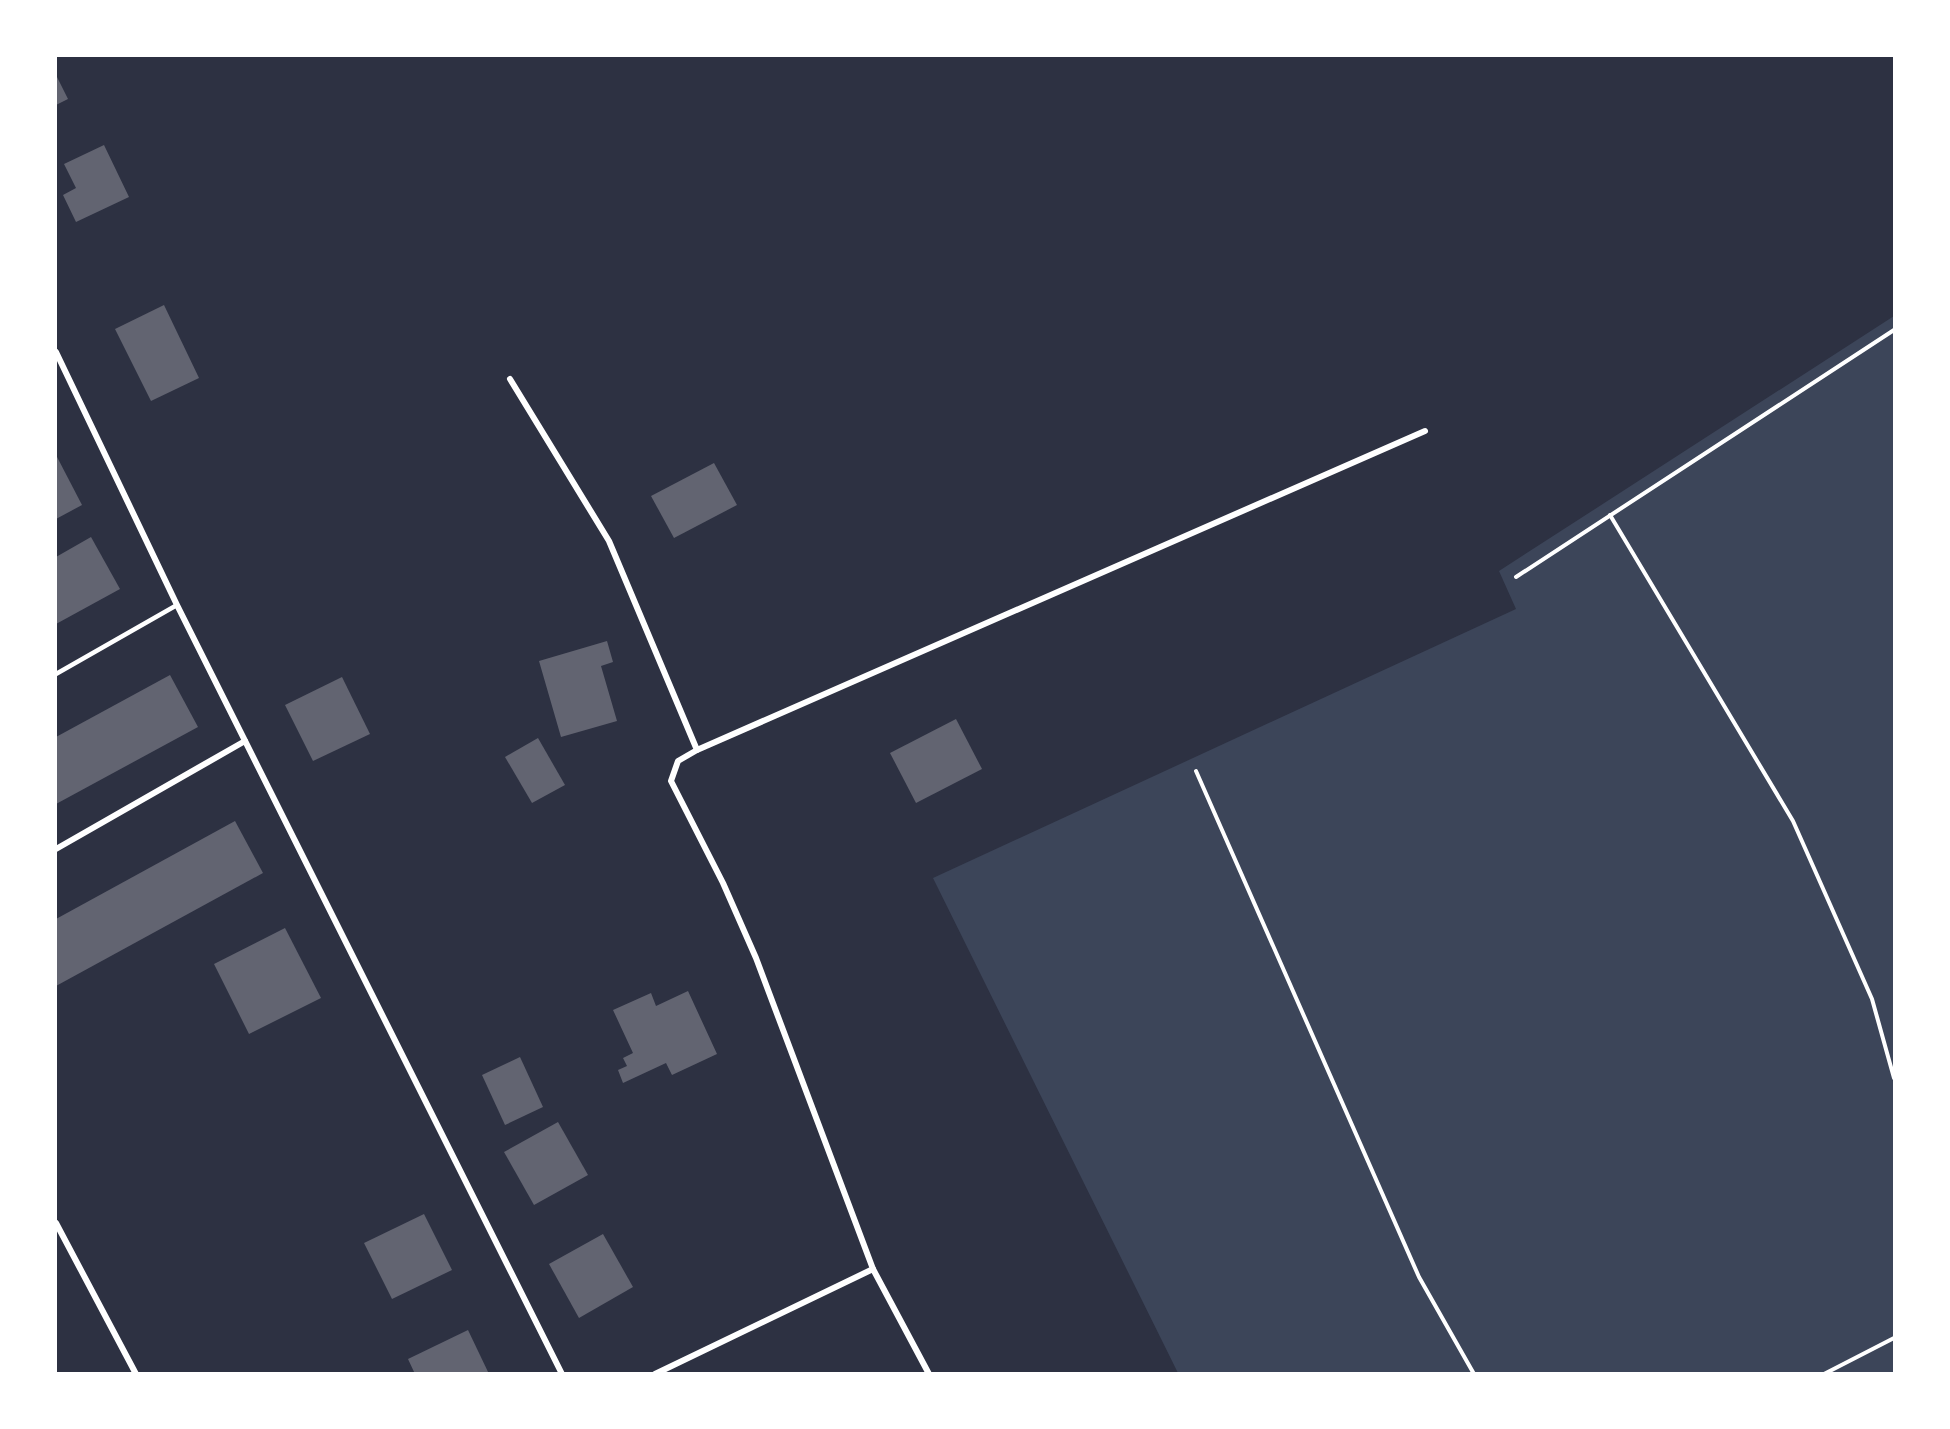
<svg xmlns="http://www.w3.org/2000/svg" width="1950" height="1429" viewBox="0 0 1950 1429" font-family="'IBM Plex Serif',serif">
  <rect width="100%" height="100%" fill="#2d3142"/>
  <path fill="#3c4559" d="M1894,316V1373H1178L933,878L1516,609L1499,571Z"/>
  <g fill="#626471">
    <path d="M56,75L68,99L56,105Z"/>
    <path d="M104,145L129,197L76,222L63,195L76,188L64,164Z"/>
    <path d="M164,305L199,378L151,401L115,329Z"/>
    <path d="M56,455L82,505L56,519Z"/>
    <path d="M714,463L737,505L674,538L651,496Z"/>
    <path d="M91,537L120,589L56,624V557Z"/>
    <path d="M607,641L613,662L601,666L617,721L561,737L539,661Z"/>
    <path d="M170,675L198,727L56,804V737Z"/>
    <path d="M342,677L370,734L313,761L285,705Z"/>
    <path d="M956,719L982,769L916,803L890,753Z"/>
    <path d="M538,738L565,785L532,803L505,757Z"/>
    <path d="M235,821L263,873L56,986V919Z"/>
    <path d="M285,928L321,998L249,1034L214,964Z"/>
    <path d="M688,991L717,1054L672,1075L666,1063L623,1083L618,1070L627,1066L623,1058L633,1053L613,1010L651,993L656,1006Z"/>
    <path d="M520,1057L543,1107L505,1125L482,1075Z"/>
    <path d="M558,1122L588,1175L534,1205L504,1152Z"/>
    <path d="M424,1214L452,1270L392,1299L364,1243Z"/>
    <path d="M603,1234L633,1287L579,1318L549,1264Z"/>
    <path d="M468,1330L489,1374H415L408,1359Z"/>
  </g>
  <g fill="none" stroke-linecap="round" stroke-linejoin="round">
    <g stroke="#fff" stroke-width="4">
      <path d="M1610,515L1793,821L1872,999L1894,1078"/>
      <path d="M1516,577L1894,330"/>
      <path d="M1196,771L1419,1277L1474,1374"/>
      <path d="M1824,1374L1894,1338"/>
    </g>
    <path stroke="#fff" stroke-width="4.5" d="M56,674L177,605"/>
    <g stroke="#fff" stroke-width="6">
      <path d="M56,352L177,605L562,1374"/>
      <path d="M510,379L609,541L697,750L678,761L671,781L723,883L756,958L873,1269L929,1374"/>
      <path d="M697,750L1425,431"/>
      <path d="M56,849L245,741"/>
      <path d="M56,1223L136,1374"/>
      <path d="M655,1374L873,1269"/>
    </g>
  </g>
  <rect width="1950" height="1429" fill="none" stroke="#ffffff" stroke-width="114"/>
</svg>
